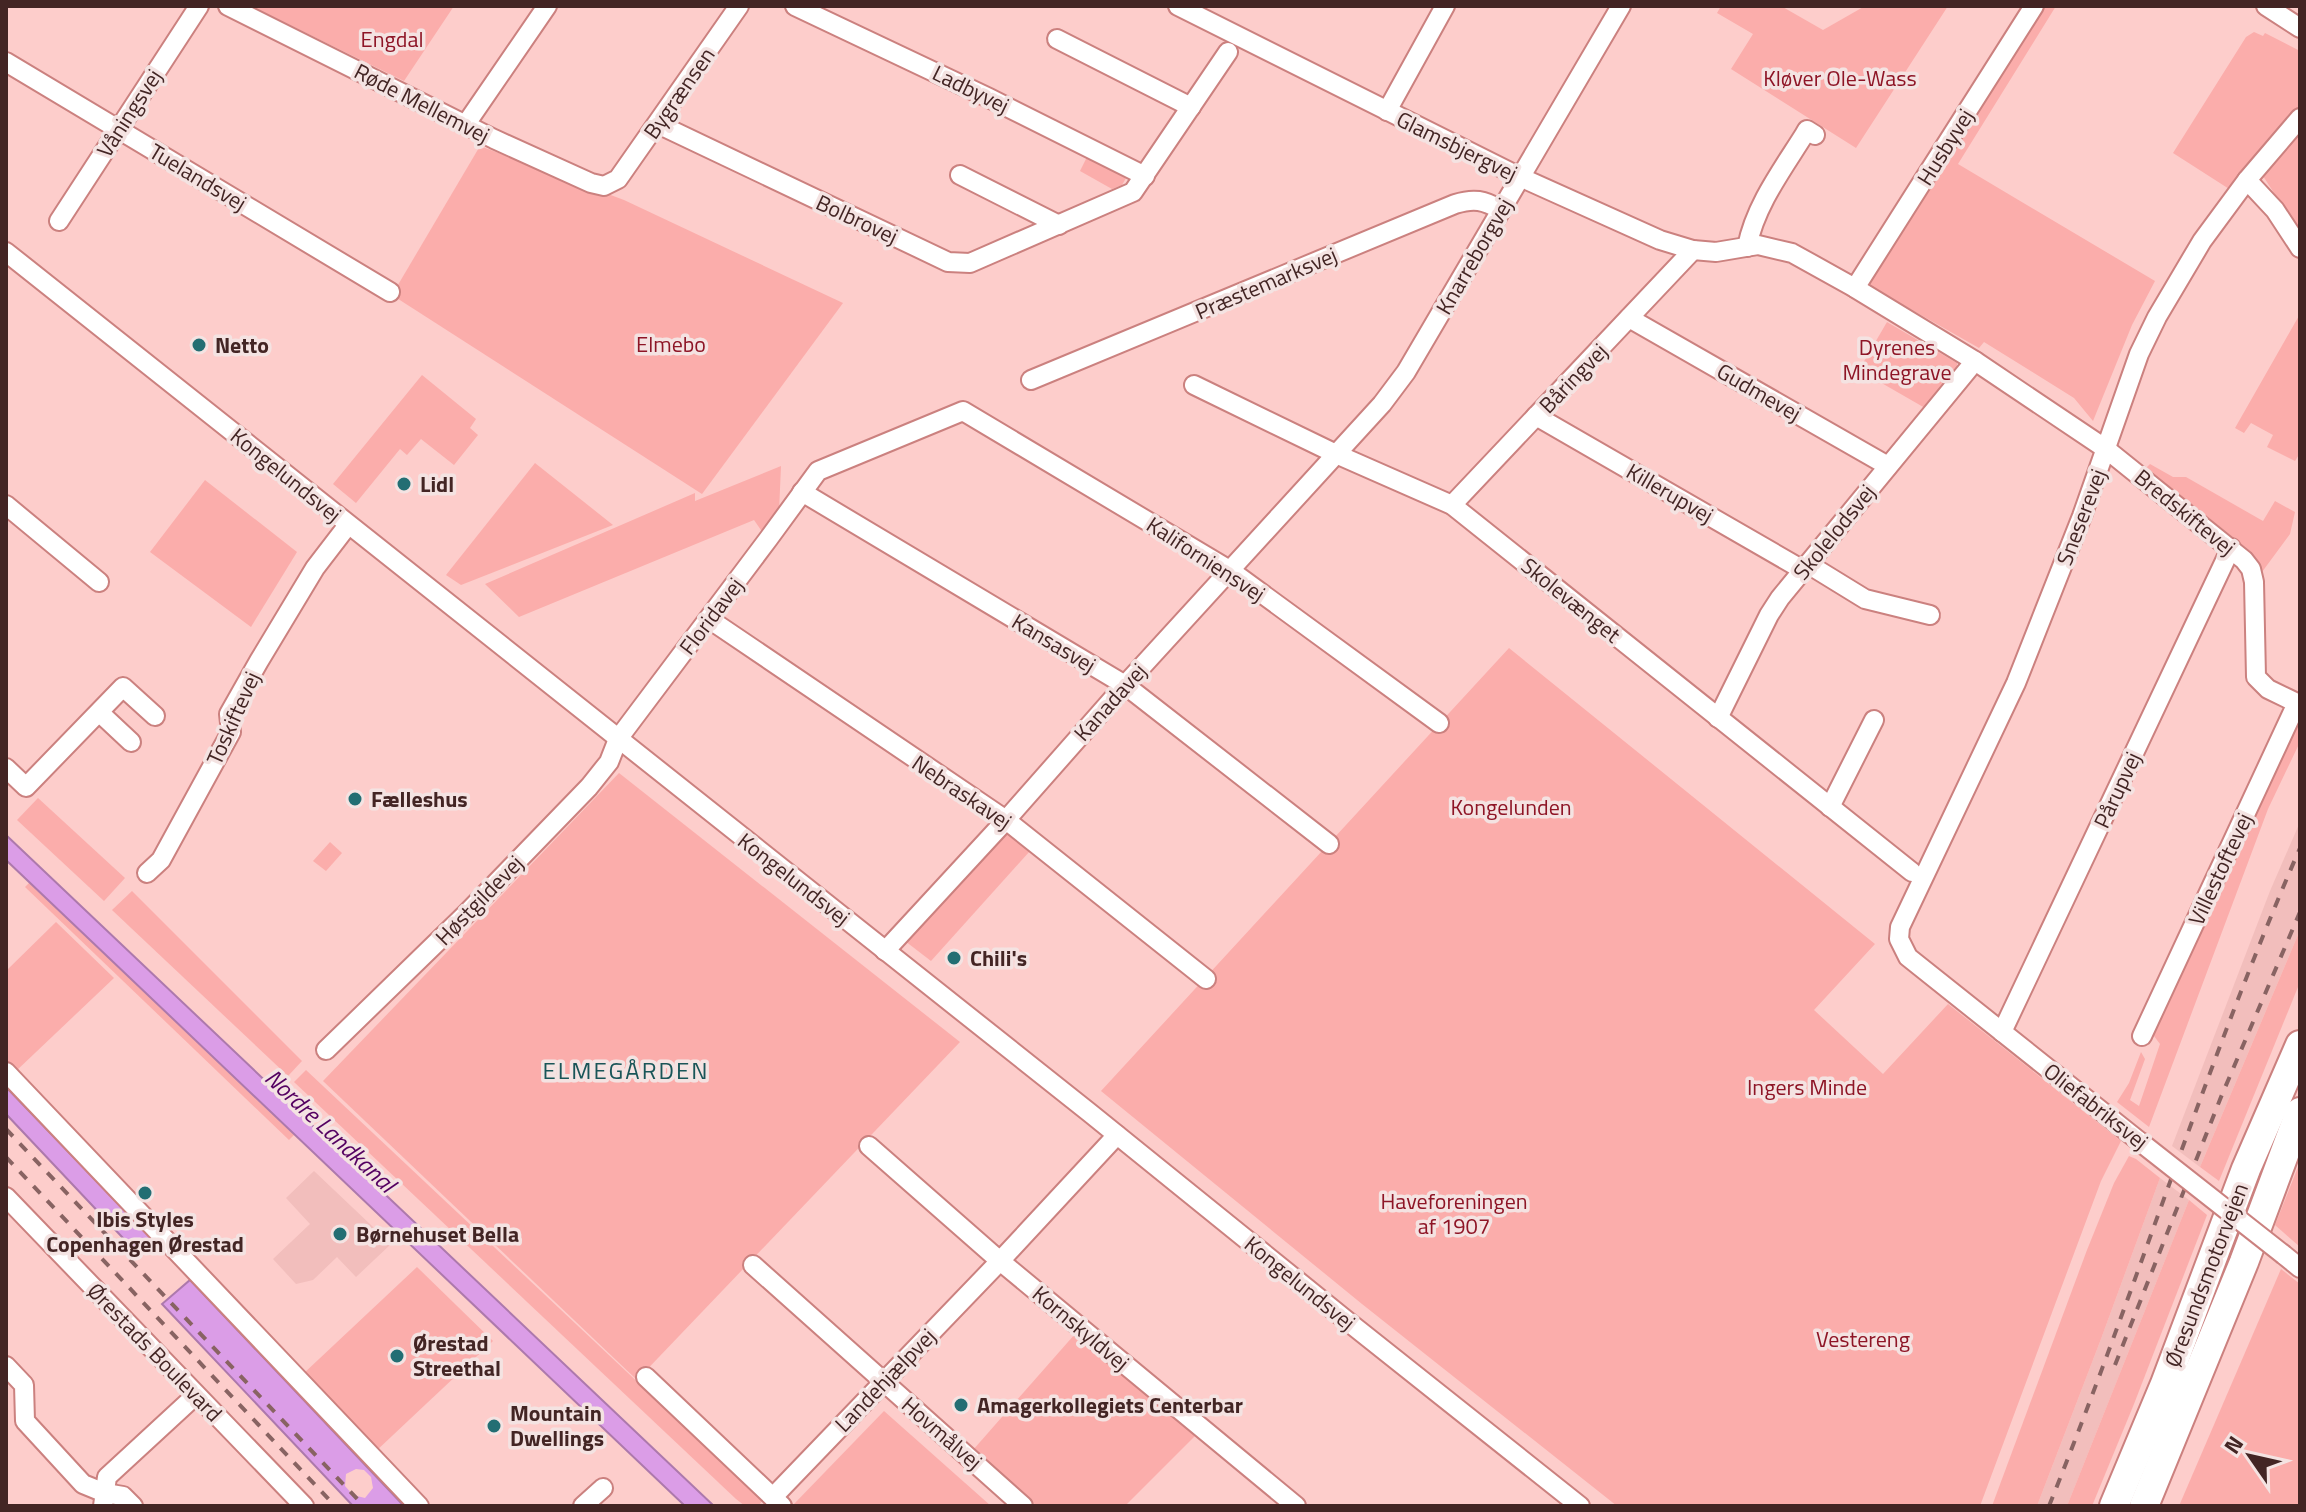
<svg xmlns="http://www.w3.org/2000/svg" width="2306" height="1512" viewBox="0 0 2306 1512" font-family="'Titillium Web',sans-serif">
  <rect width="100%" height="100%" fill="#fdcdcb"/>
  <g fill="#f2bebc">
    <path d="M2300,822V930L2200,1167L2172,1146L2270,891Z"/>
    <path d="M314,1171L391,1244L356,1277L337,1257L313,1280L296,1284L273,1259L310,1224L286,1198Z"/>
    <path d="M2160,1178L2189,1200L2067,1506H2037L2101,1339Z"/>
  </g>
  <g fill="#fbadab">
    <path d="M251,6H454L404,81Z"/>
    <path d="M1721,6H1781L1823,30L1865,6H1948L1856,148L1731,69L1753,34L1717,13Z"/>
    <path d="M2045,6H2056L1958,164L2155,281L2132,325L2093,421L2074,398L1984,342L1979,348L1868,285Z"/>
    <path d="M2254,32L2263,36L2265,33L2300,51V233L2263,176L2255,172L2237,194L2173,153L2246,37Z"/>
    <path d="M480,146L624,200L843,303L702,494L392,295Z"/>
    <path d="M1087,157L1126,178L1122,185L1112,189L1080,171Z"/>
    <path d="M2300,314V453L2295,461L2267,447L2273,435L2251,423L2244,433L2235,428Z"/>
    <path d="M1887,322L1957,363V369L1925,408L1859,370Z"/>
    <path d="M422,375L476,419L470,428L478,435L454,465L421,439L407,455L400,449L356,503L333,484Z"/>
    <path d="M535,463L613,525L461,585L446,575Z"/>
    <path d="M2150,464L2173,477H2186L2263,521L2275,501L2295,512L2290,534L2262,572L2250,551L2146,468Z"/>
    <path d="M781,466L779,512L763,533L754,520L519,617L485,584L695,493V501Z"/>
    <path d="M205,480L297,552L251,627L150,552Z"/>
    <path d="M1509,648L1875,944L1814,1010L1883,1074L1948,1004L2121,1141L2101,1181L1980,1506H1617L1362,1304L1101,1091Z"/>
    <path d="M2300,715V742L2268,809L2149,1127L2117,1102L2129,1083L2141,1052L2145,1059L2130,1100L2139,1106L2160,1044L2151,1032Z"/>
    <path d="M619,773L960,1042L637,1380L323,1081Z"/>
    <path d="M38,798L125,878L104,901L17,820Z"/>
    <path d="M1005,832L1030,851L931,961L905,941Z"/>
    <path d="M330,842L342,853L326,871L313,861Z"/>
    <path d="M30,882L295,1134L289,1140L25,887Z"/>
    <path d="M132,891L302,1061L288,1076L112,910Z"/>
    <path d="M56,922L114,978L15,1072L6,1063V971Z"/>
    <path d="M2300,930V982L2219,1181L2200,1167Z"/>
    <path d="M306,1070L763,1500L758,1506H745L736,1499L294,1082Z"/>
    <path d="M2129,1156L2136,1159L2160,1178L2101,1339L2037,1506H1992L2087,1250L2114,1183Z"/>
    <path d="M2300,1162V1247L2275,1225Z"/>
    <path d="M2189,1200L2207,1215L2134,1404L2092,1506H2067Z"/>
    <path d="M417,1267L493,1341L375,1452L302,1375Z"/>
    <path d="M2281,1269L2300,1284V1506H2179Z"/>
    <path d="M1075,1334L1196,1435L1125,1506H1037L973,1450Z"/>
    <path d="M884,1411L991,1506H796L794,1504Z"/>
  </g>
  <g fill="#db9de7" stroke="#ad79ac" stroke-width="2">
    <path d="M6,835L714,1506H685L6,860Z"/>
    <path d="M6,1087L155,1242L140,1256L6,1114Z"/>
    <path d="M190,1280L404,1506H353L162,1304Z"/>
  </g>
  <path fill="#fdcdcb" d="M356,1469L364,1470L371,1477L373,1488L365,1498L353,1495L345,1486L346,1474Z"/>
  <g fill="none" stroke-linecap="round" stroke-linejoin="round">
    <defs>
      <g id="minor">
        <path d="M228,6L494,139L591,183L604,186L618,179L739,6"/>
        <path d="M795,6L989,98L1145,176"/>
        <path d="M1178,6L1520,177L1660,240L1693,250L1716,252L1758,245L1792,253L1855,288L1975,361L2106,449L2244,560L2251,569L2254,582L2256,677L2268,689L2297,703L2142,1036"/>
        <path d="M2266,6L2300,28"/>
        <path d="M1057,39L1191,107"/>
        <path d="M6,62L390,292"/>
        <path d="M1387,111L1445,6"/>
        <path d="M466,124L547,6"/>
        <path d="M658,124L948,262L970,263L1133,192L1228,52"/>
        <path d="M960,175L1059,225"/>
        <path d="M2247,180L2275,210L2300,248"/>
        <path d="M59,221L199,6"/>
        <path d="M1747,247C1755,206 1782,170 1804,135L1807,130L1815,135"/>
        <path d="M6,252L1090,1113L1346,1320L1580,1506"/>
        <path d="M1855,288L2034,6"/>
        <path d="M1629,318L1888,466"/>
        <path d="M1031,380L1455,204C1474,198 1484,200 1501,210"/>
        <path d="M1194,385L1336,454L1452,505L1912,872"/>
        <path d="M1536,416L1803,570"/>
        <path d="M802,492L1125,685L1329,844"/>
        <path d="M6,505L99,582"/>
        <path d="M1452,505L1693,250"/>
        <path d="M1808,564L1865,599L1930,615"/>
        <path d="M709,619L1006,820L1206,979"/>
        <path d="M100,713L131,742"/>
        <path d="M1718,718L1769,615L1780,598L1975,361"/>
        <path d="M6,768L26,787L123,687L155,716"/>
        <path d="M1830,807L1874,720"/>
        <path d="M147,873L161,860L231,732L229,714L259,661L315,568L348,525"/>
        <path d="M885,951L1006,820L1125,685L1382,404L1406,372L1621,6"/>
        <path d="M2002,1032L2231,548"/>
        <path d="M326,1050L466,914L589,787L609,762L618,739L769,538L818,471L963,411L1231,571L1439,723"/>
        <path d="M6,1072L419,1506"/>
        <path d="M2139,1141L1908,957L1899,939L1900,927L2016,683L2082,516L2139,354L2157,317L2202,241L2247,180L2300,118"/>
        <path d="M869,1146L1000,1261L1296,1506"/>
        <path d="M6,1197L304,1506"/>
        <path d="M2284,1255L2300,1268"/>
        <path d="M753,1265L1023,1506"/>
        <path d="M6,1366L24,1385L25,1421L83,1484L105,1493L123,1496L133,1506"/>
        <path d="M646,1377L782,1506"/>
        <path d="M773,1497L1000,1261L1117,1135"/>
        <path d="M103,1506L107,1477L196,1395"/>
        <path d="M583,1506L603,1488"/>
      </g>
      <g id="highway">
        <path d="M2114,1506L2165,1384L2246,1169L2300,1045"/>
        <path d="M2144,1506L2244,1262L2300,1112"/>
      </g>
    </defs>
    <use href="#minor" stroke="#cb817f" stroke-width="22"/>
    <use href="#highway" stroke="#cb817f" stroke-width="32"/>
    <use href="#minor" stroke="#fff" stroke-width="18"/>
    <use href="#highway" stroke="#fff" stroke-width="28"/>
    <g stroke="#886362" stroke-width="4" stroke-dasharray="10 10" stroke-linecap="butt">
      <path d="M6,1129L364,1506"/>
      <path d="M6,1157L335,1506"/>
      <path d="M2115,1365L2221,1097L2300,912"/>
      <path d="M2049,1506C2137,1288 2206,1063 2300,848"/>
    </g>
    <defs>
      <path id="minor-bridge" d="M2139,1141L2284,1255"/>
    </defs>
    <use href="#minor-bridge" stroke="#cb817f" stroke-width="22" stroke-linecap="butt"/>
    <use href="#minor-bridge" stroke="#fff" stroke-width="18"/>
  </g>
  <g fill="#236e73" stroke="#f4e3e2" stroke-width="3">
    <circle cx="199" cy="345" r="8"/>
    <circle cx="404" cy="484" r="8"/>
    <circle cx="355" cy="799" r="8"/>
    <circle cx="954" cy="958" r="8"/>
    <circle cx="145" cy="1193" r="8"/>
    <circle cx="340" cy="1234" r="8"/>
    <circle cx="397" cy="1356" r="8"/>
    <circle cx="961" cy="1405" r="8"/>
    <circle cx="494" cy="1426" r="8"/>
  </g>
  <g text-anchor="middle" stroke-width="7" stroke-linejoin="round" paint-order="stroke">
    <g font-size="22" fill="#8e1526" stroke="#f4e3e2">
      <text x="392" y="47">Engdal</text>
      <text x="1840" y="86">Kløver Ole-Wass</text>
      <text x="671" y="352">Elmebo</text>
      <text x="1897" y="355">Dyrenes<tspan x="1897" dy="25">Mindegrave</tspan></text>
      <text x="1511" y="815">Kongelunden</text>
      <text x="1807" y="1095">Ingers Minde</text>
      <text x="1454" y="1209">Haveforeningen<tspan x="1454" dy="25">af 1907</tspan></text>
      <text x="1863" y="1347">Vestereng</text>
    </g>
    <g font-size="22" fill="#432524" stroke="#f4e3e2">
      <text transform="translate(971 89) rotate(26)" y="8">Ladbyvej</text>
      <text transform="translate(679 93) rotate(-55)" y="8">Bygrænsen</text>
      <text transform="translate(422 103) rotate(27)" y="8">Røde Mellemvej</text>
      <text transform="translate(129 113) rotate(-57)" y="8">Våningsvej</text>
      <text transform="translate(1457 146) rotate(26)" y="8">Glamsbjergvej</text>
      <text transform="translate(1945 147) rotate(-58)" y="8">Husbyvej</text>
      <text transform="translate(198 177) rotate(31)" y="8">Tuelandsvej</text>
      <text transform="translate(857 219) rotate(25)" y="8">Bolbrovej</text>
      <text transform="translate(1474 256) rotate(-60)" y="8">Knarreborgvej</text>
      <text transform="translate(1266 283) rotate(-23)" y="8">Præstemarksvej</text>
      <text transform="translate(1573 378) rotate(-46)" y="8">Båringvej</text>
      <text transform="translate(1759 392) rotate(30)" y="8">Gudmevej</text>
      <text transform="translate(286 475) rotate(39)" y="8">Kongelundsvej</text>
      <text transform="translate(1670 493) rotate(30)" y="8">Killerupvej</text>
      <text transform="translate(2185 512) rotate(39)" y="8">Bredskiftevej</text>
      <text transform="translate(2081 517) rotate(-69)" y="8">Sneserevej</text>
      <text transform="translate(1834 532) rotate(-51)" y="8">Skolelodsvej</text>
      <text transform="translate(1206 559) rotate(33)" y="8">Kaliforniensvej</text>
      <text transform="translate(1571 600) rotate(39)" y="8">Skolevænget</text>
      <text transform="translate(711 616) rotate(-53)" y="8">Floridavej</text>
      <text transform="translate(1054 643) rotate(31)" y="8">Kansasvej</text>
      <text transform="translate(1110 702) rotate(-48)" y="8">Kanadavej</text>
      <text transform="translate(233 718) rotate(-66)" y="8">Toskiftevej</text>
      <text transform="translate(2117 790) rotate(-65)" y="8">Pårupvej</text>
      <text transform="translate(962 792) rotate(34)" y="8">Nebraskavej</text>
      <text transform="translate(2220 869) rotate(-65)" y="8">Villestoftevej</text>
      <text transform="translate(794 879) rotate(38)" y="8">Kongelundsvej</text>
      <text transform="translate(479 900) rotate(-46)" y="8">Høstgildevej</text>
      <text transform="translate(2096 1106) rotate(38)" y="8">Oliefabriksvej</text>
      <text transform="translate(2206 1275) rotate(-69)" y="8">Øresundsmotorvejen</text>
      <text transform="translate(1300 1283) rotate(39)" y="8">Kongelundsvej</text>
      <text transform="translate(1081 1328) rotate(40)" y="8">Kornskyldvej</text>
      <text transform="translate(155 1352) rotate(46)" y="8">Ørestads Boulevard</text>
      <text transform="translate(885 1380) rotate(-46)" y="8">Landehjælpvej</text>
      <text transform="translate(942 1433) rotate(41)" y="8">Hovmålvej</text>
    </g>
    <g font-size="22" font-weight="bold" fill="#432524" stroke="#f4e3e2" text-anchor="start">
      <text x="215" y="353">Netto</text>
      <text x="420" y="492">Lidl</text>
      <text x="371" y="807">Fælleshus</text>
      <text x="970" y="966">Chili's</text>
      <text x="145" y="1227" text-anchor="middle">Ibis Styles<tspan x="145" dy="25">Copenhagen Ørestad</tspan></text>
      <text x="356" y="1242">Børnehuset Bella</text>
      <text x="413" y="1351">Ørestad<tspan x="413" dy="25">Streethal</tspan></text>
      <text x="977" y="1413">Amagerkollegiets Centerbar</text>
      <text x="510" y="1421">Mountain<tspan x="510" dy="25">Dwellings</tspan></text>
    </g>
    <g font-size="24" letter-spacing="2" fill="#195558" stroke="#f4e3e2">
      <text x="626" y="1079">ELMEGÅRDEN</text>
    </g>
    <g font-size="24" font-style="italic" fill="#540161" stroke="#f4e3e2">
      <text transform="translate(330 1131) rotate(43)" y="8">Nordre Landkanal</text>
    </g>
  </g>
  <rect width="2306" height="1512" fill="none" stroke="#432524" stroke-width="16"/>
  <g transform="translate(2250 1456) rotate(304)" stroke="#f4e3e2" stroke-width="6" paint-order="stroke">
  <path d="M0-6L14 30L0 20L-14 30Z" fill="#432524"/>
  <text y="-12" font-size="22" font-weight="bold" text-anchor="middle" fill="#432524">N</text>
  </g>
</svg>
